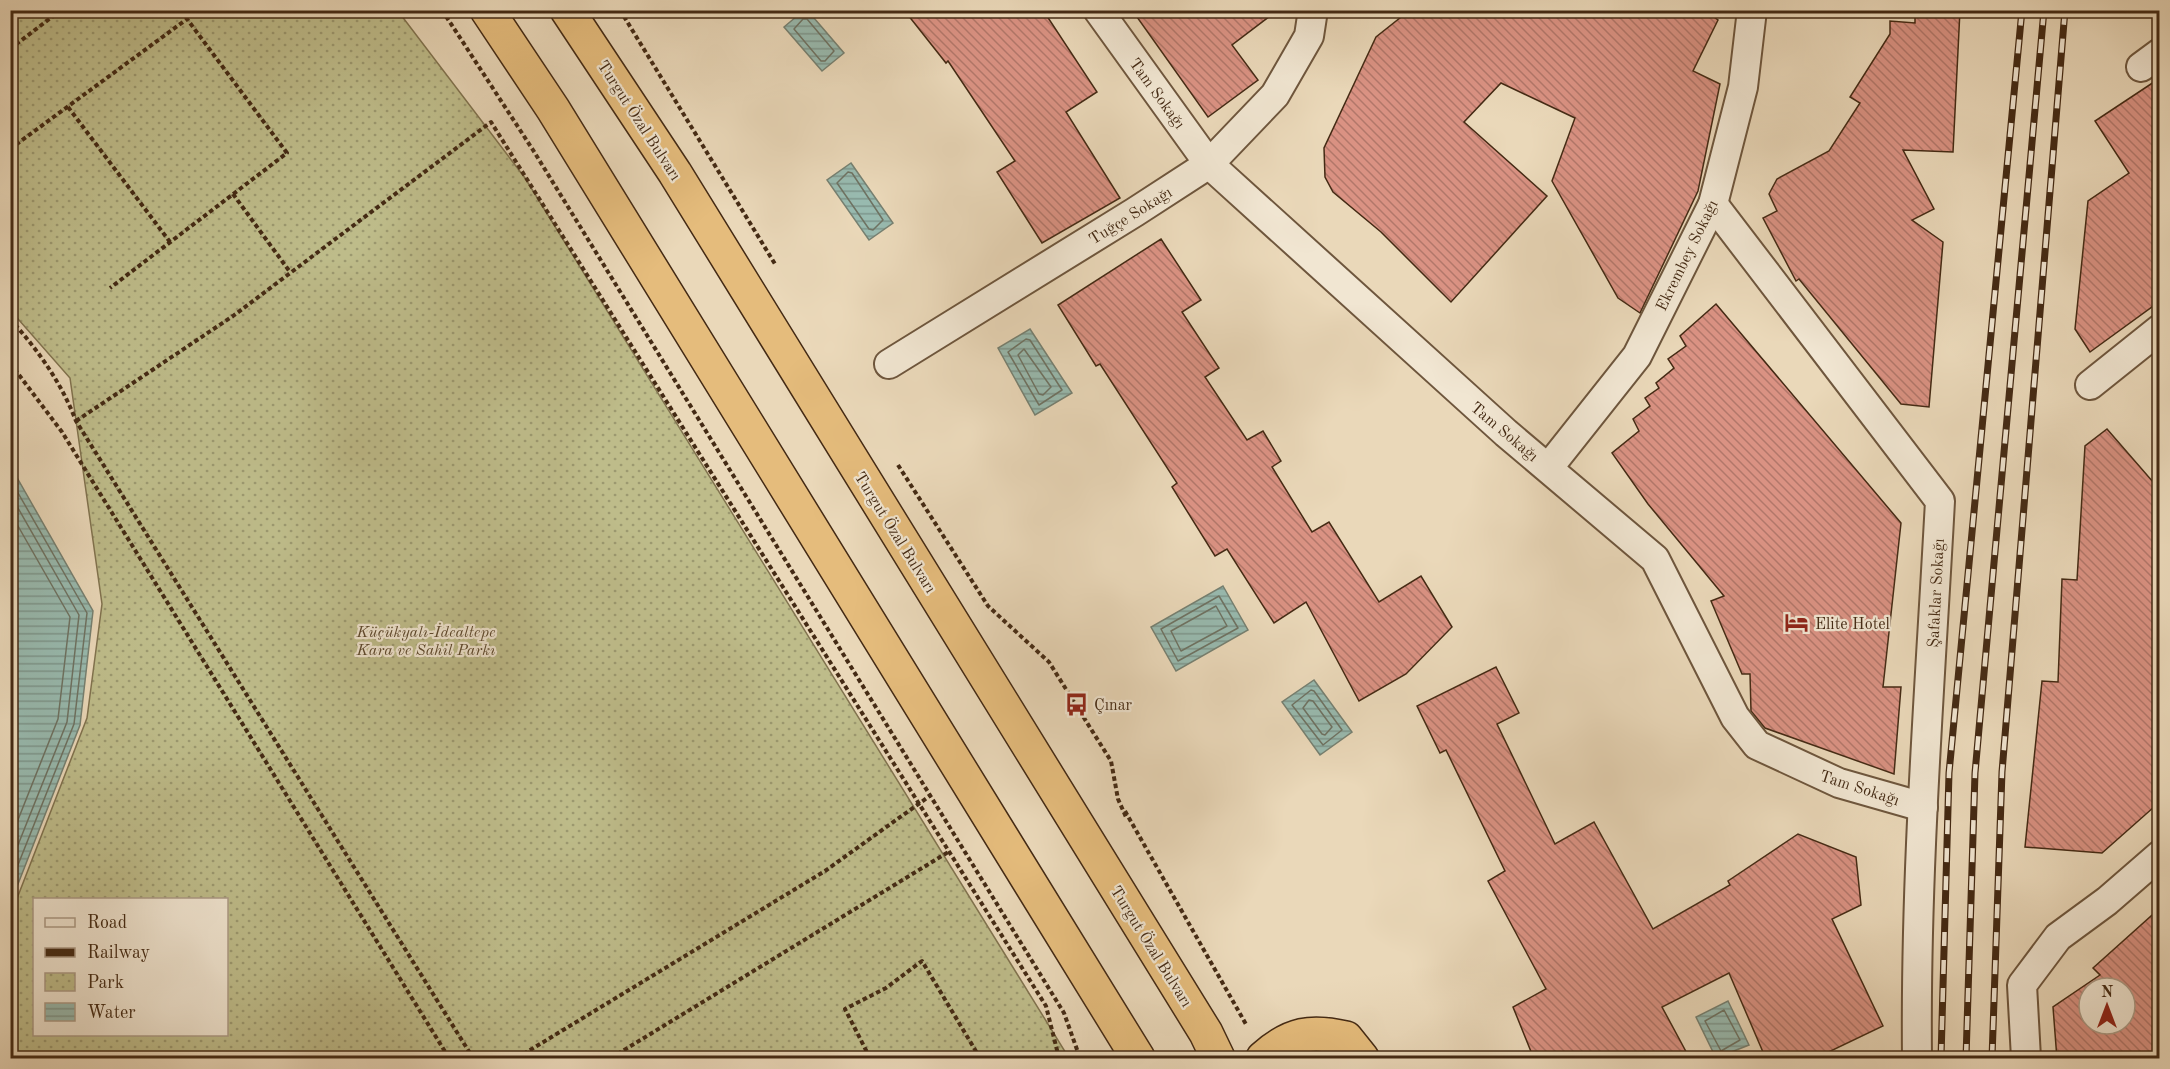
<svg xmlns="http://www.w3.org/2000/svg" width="2170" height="1069" viewBox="0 0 2170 1069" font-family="'Old Standard TT',serif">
  <defs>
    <pattern id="park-dots" width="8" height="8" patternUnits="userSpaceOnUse" patternTransform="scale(1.5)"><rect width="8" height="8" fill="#bebc8a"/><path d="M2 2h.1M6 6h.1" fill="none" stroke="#9c9970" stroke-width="1.8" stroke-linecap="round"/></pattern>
    <pattern id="water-rules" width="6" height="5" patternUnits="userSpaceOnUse" patternTransform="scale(1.5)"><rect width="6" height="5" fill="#98baaf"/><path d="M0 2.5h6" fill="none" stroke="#7e978d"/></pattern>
    <pattern id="building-back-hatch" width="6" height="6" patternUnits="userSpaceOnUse" patternTransform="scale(1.5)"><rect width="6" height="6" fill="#da9283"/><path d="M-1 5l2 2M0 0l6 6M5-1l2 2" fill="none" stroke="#b2776a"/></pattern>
  </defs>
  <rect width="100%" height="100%" fill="#ead8b9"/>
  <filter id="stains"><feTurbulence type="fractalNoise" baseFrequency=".00333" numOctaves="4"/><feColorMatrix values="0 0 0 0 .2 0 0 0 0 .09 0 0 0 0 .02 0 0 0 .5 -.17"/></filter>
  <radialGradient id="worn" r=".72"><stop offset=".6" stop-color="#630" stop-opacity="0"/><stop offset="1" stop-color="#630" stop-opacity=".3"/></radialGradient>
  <path fill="url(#park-dots)" stroke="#81734f" stroke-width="1.5" fill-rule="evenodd" d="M11,10L398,11L525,178L1069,1058H11V914L87,718L102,604L70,378L11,311ZM34,900H226V1034H34Z"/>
  <g fill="url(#water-rules)" stroke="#768071" stroke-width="1.5">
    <path d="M803,11H808L844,53L822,71L784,27Z"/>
    <path d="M851,163L893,223L869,240L827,180Z"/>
    <path d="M1030,329L1072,393L1035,415L998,348Z"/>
    <path d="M11,467L93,611L80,725L11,902Z"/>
    <path d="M1223,586L1248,630L1176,671L1151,627Z"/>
    <path d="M1314,680L1352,732L1320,755L1282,702Z"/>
    <path d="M1728,1001L1749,1045L1716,1058L1696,1017Z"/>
  </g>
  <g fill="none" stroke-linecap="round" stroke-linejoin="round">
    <g stroke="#6e7262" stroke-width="1.5">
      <path d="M803,19H807L834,51L825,61H821L794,29Z"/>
      <path d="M848,172L852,173L883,220L873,230L869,229L837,183Z"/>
      <path d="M1026,339L1030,340L1062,390L1039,405L1008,352Z"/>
      <path d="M1024,349L1051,387L1043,395L1039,394L1018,355Z"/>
      <path d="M10,479L87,613L74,724L10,885"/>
      <path d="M10,494L79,615L67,722L10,865"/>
      <path d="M10,512L70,617L58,719L10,840"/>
      <path d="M1219,596L1238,628L1178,661L1161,629Z"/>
      <path d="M1216,606L1227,626L1181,651L1171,631Z"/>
      <path d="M1311,690L1314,691L1342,730L1323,745L1292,705Z"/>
      <path d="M1309,700L1313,701L1332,727L1325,735L1322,734L1303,708Z"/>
      <path d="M1724,1010L1740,1040L1721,1051L1705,1021Z"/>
    </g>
  </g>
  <g fill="url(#building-back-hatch)" stroke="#442a14" stroke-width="1.5" fill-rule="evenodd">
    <path d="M904,10H1043L1097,92L1066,112L1120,198L1042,243L997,172L1015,161L948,61L946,63Z"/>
    <path d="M1132,10H1278L1232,45L1258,80L1208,117Z"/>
    <path d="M1410,10H1704L1718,20L1693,71L1720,84L1698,191L1640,313L1618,298L1552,181L1575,118L1501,83L1464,122L1547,196L1451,302L1381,232L1333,192L1325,177L1324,148L1376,37Z"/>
    <path d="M1925,10H1960L1953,152L1903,150L1934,209L1912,220L1943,242L1929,407L1901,404L1799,279L1796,281L1763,218L1777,211L1769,194L1777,179L1829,151L1860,103L1850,97L1890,34V21L1915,23V15H1925Z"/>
    <path d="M2160,78V301L2090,352L2075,329L2088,201L2129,173L2095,121Z"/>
    <path d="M1161,239L1201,300L1182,312L1219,368L1205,377L1247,440L1263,431L1281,461L1272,467L1312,532L1329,522L1379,602L1421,576L1452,627L1406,674L1359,701L1306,602L1274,623L1227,549L1215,556L1172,487L1177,483L1100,364L1096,366L1058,305Z"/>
    <path d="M1716,304L1901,523L1883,687H1901L1894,774L1765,728L1751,711L1750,674H1742L1711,601L1724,596L1648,504L1612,453L1639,431L1633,419L1650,406L1645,398L1659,388L1656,383L1674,368L1668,359L1686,346L1680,336Z"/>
    <path d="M2107,429L2160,490V772H2156L2154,807L2102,853L2025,847L2042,681L2058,682L2062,579L2077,580L2085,446Z"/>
    <path d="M1496,667L1519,713L1497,724L1555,844L1594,822L1653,929L1730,885L1728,881L1798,834L1856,857L1861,905L1832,919L1883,1026L1814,1059H1766L1729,973L1662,1007L1690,1059H1534L1513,1007L1546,989L1488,881L1505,871L1446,750L1440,753L1417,706Z"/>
    <path d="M2160,908V1059H2057L2053,1007L2100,975L2093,968ZM2089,988H2125V1024H2089Z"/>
  </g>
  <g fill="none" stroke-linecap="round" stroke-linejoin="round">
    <defs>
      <g id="street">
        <path d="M1098,10L1209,164L1506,433L1655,559L1735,717L1757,745L1839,783L1923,807"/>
        <path d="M2141,67L2160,53"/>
        <path d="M1713,204L1940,501C1930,687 1915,873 1917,1058"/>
        <path d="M889,364L1135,212L1209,164L1275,95L1309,36L1313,10"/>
        <path d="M2090,385L2160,329"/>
        <path d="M1549,467L1637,356L1713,204L1743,87L1752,10"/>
        <path d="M2026,1058L2022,985L2058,937L2107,901L2160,855"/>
      </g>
      <g id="highway">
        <path d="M487,10L553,109L1138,1058"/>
        <path d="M567,10L675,173L1206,1033L1218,1058"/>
        <path d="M1263,1058C1291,1033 1311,1030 1346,1038L1362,1058"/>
      </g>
    </defs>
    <use href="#street" stroke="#6e563d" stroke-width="32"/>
    <use href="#highway" stroke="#442a14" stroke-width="36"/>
    <g stroke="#442a14" stroke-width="4" stroke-dasharray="4.5 3" stroke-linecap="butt">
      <path d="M442,10L533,150L1064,1013L1080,1058"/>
      <path d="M620,10L775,264"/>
      <path d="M10,49L61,10"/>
      <path d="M68,107L170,242"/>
      <path d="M10,149L187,19L287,153L110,288"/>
      <path d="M233,194L290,272"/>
      <path d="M10,319C38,350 61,382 76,421L473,1058"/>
      <path d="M10,363L62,432L449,1058"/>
      <path d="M76,421L233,316L491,122L1046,1006L1059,1058"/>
      <path d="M898,465L988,606L1049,662L1111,761L1118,799L1126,817"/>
      <path d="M1125,811L1247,1026"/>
      <path d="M517,1058L825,871L931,795"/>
      <path d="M611,1058L950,851"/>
      <path d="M870,1058L845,1009L886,988L922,961L980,1058"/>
    </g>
    <use href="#street" stroke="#f1e6d2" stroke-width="28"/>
    <use href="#highway" stroke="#e5bc7c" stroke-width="33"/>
    <defs>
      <g id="rail">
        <path d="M1941,1058L1949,773L2022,10"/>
        <path d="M1966,1058L1975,773L2044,10"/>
        <path d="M1992,1058L2002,772L2065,10"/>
      </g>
    </defs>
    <use href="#rail" stroke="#442a14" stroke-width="7"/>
    <use href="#rail" stroke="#f1e6d2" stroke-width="4.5" stroke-dasharray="14" stroke-linecap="butt"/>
  </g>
  <defs>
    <symbol id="hotel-bare" viewBox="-9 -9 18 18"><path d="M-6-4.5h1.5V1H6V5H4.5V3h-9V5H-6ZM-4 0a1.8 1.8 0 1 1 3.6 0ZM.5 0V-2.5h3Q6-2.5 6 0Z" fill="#8f2418" stroke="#f1e6d2" stroke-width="2.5" paint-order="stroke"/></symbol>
    <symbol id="bus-bare" viewBox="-9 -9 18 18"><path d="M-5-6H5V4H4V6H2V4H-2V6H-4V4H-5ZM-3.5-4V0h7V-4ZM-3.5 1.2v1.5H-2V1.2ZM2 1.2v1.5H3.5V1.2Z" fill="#8f2418" stroke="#f1e6d2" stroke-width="2.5" paint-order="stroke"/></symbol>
  </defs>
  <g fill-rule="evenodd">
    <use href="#hotel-bare" x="1780" y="606" width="33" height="33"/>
    <use href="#bus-bare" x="1060" y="688" width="33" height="33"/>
  </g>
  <g text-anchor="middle" stroke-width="4.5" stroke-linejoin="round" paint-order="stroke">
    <g font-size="16" fill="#442a14" stroke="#f1e6d2">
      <text transform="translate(1158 93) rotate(54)" y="6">Tam Sokağı</text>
      <text transform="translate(640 120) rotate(57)" y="6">Turgut Özal Bulvarı</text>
      <text transform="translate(1130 215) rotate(-32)" y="6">Tuğçe Sokağı</text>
      <text transform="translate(1686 255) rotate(-64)" y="6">Ekrembey Sokağı</text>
      <text transform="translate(1505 431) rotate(40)" y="6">Tam Sokağı</text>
      <text transform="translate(896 532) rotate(58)" y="6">Turgut Özal Bulvarı</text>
      <text transform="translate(1935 593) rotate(-87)" y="6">Şafaklar Sokağı</text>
      <text transform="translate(1860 787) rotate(18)" y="6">Tam Sokağı</text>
      <text transform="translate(1152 946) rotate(58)" y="6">Turgut Özal Bulvarı</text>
    </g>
    <g font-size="16" fill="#442a14" stroke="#f1e6d2" text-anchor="start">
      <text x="1815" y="629">Elite Hotel</text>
      <text x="1094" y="710">Çınar</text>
    </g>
    <g font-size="16" font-style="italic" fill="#5c472c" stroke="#f1e6d2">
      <text x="426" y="637">Küçükyalı-İdealtepe<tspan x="426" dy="18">Kara ve Sahil Parkı</tspan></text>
    </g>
  </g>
  <rect width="2170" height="1069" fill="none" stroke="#ead8b9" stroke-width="36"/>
  <rect x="12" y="12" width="2146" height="1045" fill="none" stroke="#442a14" stroke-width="3"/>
  <rect x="18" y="18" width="2134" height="1033" fill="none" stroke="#442a14" stroke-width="1.5"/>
  <rect x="33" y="898" width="195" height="138" fill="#f1e6d2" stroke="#ac9b86" stroke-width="1.5"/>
  <rect x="45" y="918" width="30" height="9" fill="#f1e6d2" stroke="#ac9b86" stroke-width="1.5"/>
  <text x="87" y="928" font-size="18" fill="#442a14">Road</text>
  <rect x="45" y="948" width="30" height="9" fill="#442a14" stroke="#ac9b86" stroke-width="1.5"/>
  <text x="87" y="958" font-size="18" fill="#442a14">Railway</text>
  <rect x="45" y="973" width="30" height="18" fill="url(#park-dots)" stroke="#ac9b86" stroke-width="1.5"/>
  <text x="87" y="988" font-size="18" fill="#442a14">Park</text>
  <rect x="45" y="1003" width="30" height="18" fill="url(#water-rules)" stroke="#ac9b86" stroke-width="1.5"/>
  <text x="87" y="1018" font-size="18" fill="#442a14">Water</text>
  <g transform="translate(2107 1006)"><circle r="28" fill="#f1e6d2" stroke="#ac9b86" stroke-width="1.5"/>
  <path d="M0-4.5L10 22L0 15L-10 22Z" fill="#8f2418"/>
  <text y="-9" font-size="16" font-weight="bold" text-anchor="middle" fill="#442a14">N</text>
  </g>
  <rect width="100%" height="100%" filter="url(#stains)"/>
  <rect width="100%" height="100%" fill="url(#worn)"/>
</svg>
